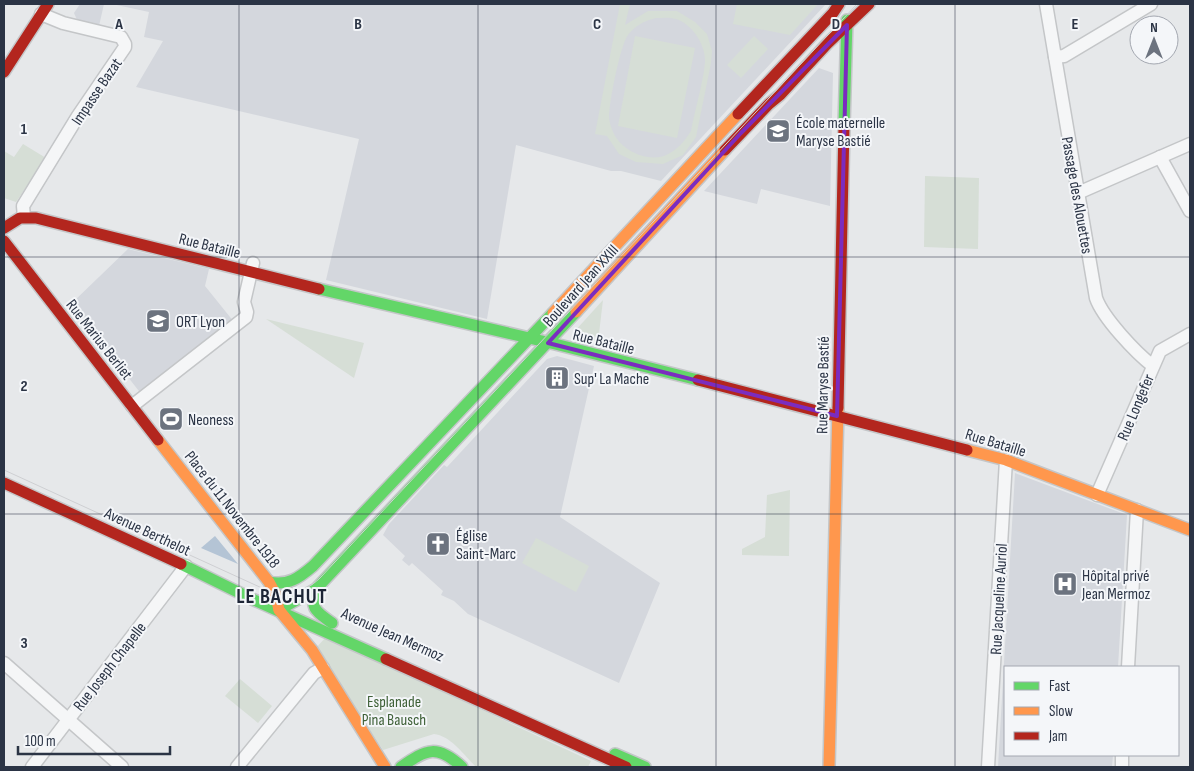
<svg xmlns="http://www.w3.org/2000/svg" width="1194" height="771" viewBox="0 0 1194 771" font-family="'Sofia Sans Condensed',sans-serif">
  <rect width="100%" height="100%" fill="#e6e8ea"/>
  <g fill="#d4d7dd">
    <path d="M80,4H104L99,26L78,22L74,13Z"/>
    <path d="M112,4H826L661,181L621,171H611L516,145L487,319L326,280L359,139L136,87L163,41L144,37L149,12Z"/>
    <path d="M819,68L833,73L830,206L761,189L757,204L704,191Z"/>
    <path d="M128,249L209,269L205,286L234,322L142,395L71,304Z"/>
    <path d="M557,356L594,366L560,517L660,583L619,683L468,614L454,601L441,595L443,591L412,563L409,566L402,560L405,556L383,535L389,524L444,465L447,467L547,359Z"/>
    <path d="M1015,473L1127,515L1118,667H1005V755H1113L1112,767H998Z"/>
  </g>
  <g fill="#d6ded6" fill-rule="evenodd">
    <path d="M620,4H630L625,25L648,11H677L695,22L707,34L712,51L711,63L696,137L683,155L663,164L636,162L619,154L607,136L595,134ZM656,18C662,18 669,17 676,19C692,24 706,45 705,62C703,84 695,109 691,131C686,139 679,148 670,153C651,165 621,151 613,132C611,127 609,121 609,117C609,103 620,46 628,35C636,25 644,21 656,18Z"/>
    <path d="M737,4H818L790,35L733,24Z"/>
    <path d="M635,36L695,48L677,138L618,126Z"/>
    <path d="M754,36L768,49L741,78L727,65Z"/>
    <path d="M23,144L46,158L16,202L4,198V151L14,157Z"/>
    <path d="M925,176L979,178L978,249L924,247Z"/>
    <path d="M603,300L598,342L577,337L574,332Z"/>
    <path d="M266,319L364,343L354,378Z"/>
    <path d="M790,490L789,556L742,555V549L765,537L767,495Z"/>
    <path d="M536,538L589,566L576,592L522,563Z"/>
    <path d="M326,637L591,761L588,767H476C464,755 451,736 434,734L383,750L316,648Z"/>
    <path d="M240,679L272,706L258,723L225,696Z"/>
  </g>
  <path fill="#b4c4d5" d="M215,536L238,564L201,548Z"/>
  <g fill="none" stroke-linecap="round" stroke-linejoin="round">
    <defs>
      <g id="street">
        <path d="M1046,4L1096,298C1103,318 1136,353 1153,366"/>
        <path d="M1055,57L1064,56L1151,4"/>
        <path d="M1160,157L1190,211"/>
        <path d="M1078,193L1190,144"/>
        <path d="M24,217L23,206L78,116L125,47V44L121,37L63,23L41,14"/>
        <path d="M132,406L246,317L247,312L244,302L253,263"/>
        <path d="M1097,495L1160,351L1190,334"/>
        <path d="M4,663L122,767"/>
        <path d="M1128,667L1137,510"/>
        <path d="M32,767L186,566"/>
        <path d="M237,767L314,673L323,668"/>
        <path d="M988,767L1006,460"/>
        <path d="M1122,767V755"/>
      </g>
      <g id="fast">
        <path d="M844,126L847,20"/>
        <path d="M319,289L555,344L698,380"/>
        <path d="M181,564L252,599L386,659"/>
        <path d="M269,582C288,586 299,578 313,566L553,313"/>
        <path d="M316,589C309,609 317,612 332,623"/>
        <path d="M279,610L316,589L576,312"/>
        <path d="M615,754L645,767"/>
        <path d="M401,767C427,749 437,744 462,767"/>
      </g>
      <g id="slow">
        <path d="M576,312L725,150"/>
        <path d="M553,313L738,114"/>
        <path d="M158,440L269,582L275,593L279,610"/>
        <path d="M967,450L1006,460L1190,530"/>
        <path d="M279,610L312,650L385,767"/>
        <path d="M829,767L838,408"/>
      </g>
      <g id="jam">
        <path d="M4,72L48,4"/>
        <path d="M738,114L833,13L839,4"/>
        <path d="M725,150L769,104L780,95L827,44L869,4"/>
        <path d="M4,228L20,218H36L319,289"/>
        <path d="M4,241L158,440"/>
        <path d="M698,380L967,450"/>
        <path d="M838,408L844,126"/>
        <path d="M4,483L181,564"/>
        <path d="M386,659L626,767"/>
      </g>
    </defs>
    <use href="#street" stroke="#c4c6c8" stroke-width="15"/>
    <use href="#fast" stroke="#c4c6c8" stroke-width="14"/>
    <use href="#slow" stroke="#c4c6c8" stroke-width="14"/>
    <use href="#jam" stroke="#c4c6c8" stroke-width="14"/>
    <use href="#street" stroke="#f5f6f7" stroke-width="12"/>
    <use href="#fast" stroke="#63d668" stroke-width="11"/>
    <use href="#slow" stroke="#ff974d" stroke-width="11"/>
    <use href="#jam" stroke="#b3261e" stroke-width="11"/>
    <path stroke="#cecfd2" stroke-width="1" d="M4,470L264,589C286,597 303,594 320,578L857,4"/>
  </g>
  <path fill="none" stroke="#7b2cbf" stroke-width="4" stroke-linejoin="round" d="M847,25L837,416L548,343L741,133Z"/>
  <path fill="none" stroke="#2b3445" stroke-width="1" stroke-opacity="0.55" d="M239,4V767M478,4V767M716,4V767M955,4V767M4,257H1190M4,514H1190"/>
  <defs>
    <symbol id="school-square" viewBox="-11 -11 22 22"><rect x="-9" y="-9" width="18" height="18" rx="4" fill="#6c737f" stroke="#f4f6f9"/><path d="M0-5L7-2L0 1L-7-2ZM-4 1L0 2.5L4 1V4Q0 6-4 4Z" fill="#fff"/></symbol>
    <symbol id="building-square" viewBox="-11 -11 22 22"><rect x="-9" y="-9" width="18" height="18" rx="4" fill="#6c737f" stroke="#f4f6f9"/><path d="M-4-6H4V6H1V3H-1V6H-4ZM-2.5-4.3h1.7v1.8h-1.7ZM.8-4.3h1.7v1.8H.8ZM-2.5-1h1.7V.8h-1.7ZM.8-1h1.7V.8H.8Z" fill="#fff"/></symbol>
    <symbol id="stadium-square" viewBox="-11 -11 22 22"><rect x="-9" y="-9" width="18" height="18" rx="4" fill="#6c737f" stroke="#f4f6f9"/><path d="M0-5a6.5 5 0 1 0 0 10a6.5 5 0 1 0 0-10ZM-3.5-1.8h7v3.6h-7Z" fill="#fff"/></symbol>
    <symbol id="church-square" viewBox="-11 -11 22 22"><rect x="-9" y="-9" width="18" height="18" rx="4" fill="#6c737f" stroke="#f4f6f9"/><path d="M-1.2-6h2.4v3.5h3.3v2.4h-3.3V6h-2.4V-.1h-3.3v-2.4h3.3Z" fill="#fff"/></symbol>
    <symbol id="hospital-square" viewBox="-11 -11 22 22"><rect x="-9" y="-9" width="18" height="18" rx="4" fill="#6c737f" stroke="#f4f6f9"/><path d="M-5-5h3v3.5h4V-5h3V5h-3V1.5h-4V5h-3Z" fill="#fff"/></symbol>
  </defs>
  <g fill-rule="evenodd">
    <use href="#school-square" x="764" y="117" width="28" height="28"/>
    <use href="#school-square" x="144" y="307" width="28" height="28"/>
    <use href="#building-square" x="543" y="364" width="28" height="28"/>
    <use href="#stadium-square" x="157" y="405" width="28" height="28"/>
    <use href="#church-square" x="424" y="530" width="28" height="28"/>
    <use href="#hospital-square" x="1051" y="570" width="28" height="28"/>
  </g>
  <g text-anchor="middle" stroke-width="4" stroke-linejoin="round" paint-order="stroke">
    <g font-size="16" fill="#2b3445" stroke="#f4f6f9">
      <text transform="translate(96 91) rotate(-56)" y="6">Impasse Bazat</text>
      <text transform="translate(1078 195) rotate(80)" y="6">Passage des Alouettes</text>
      <text transform="translate(210 245) rotate(14)" y="6">Rue Bataille</text>
      <text transform="translate(580 285) rotate(-48)" y="6">Boulevard Jean XXIII</text>
      <text transform="translate(100 339) rotate(52)" y="6">Rue Marius Berliet</text>
      <text transform="translate(604 341) rotate(14)" y="6">Rue Bataille</text>
      <text transform="translate(822 385) rotate(-89)" y="6">Rue Maryse Bastié</text>
      <text transform="translate(1135 407) rotate(-67)" y="6">Rue Longefer</text>
      <text transform="translate(996 442) rotate(17)" y="6">Rue Bataille</text>
      <text transform="translate(233 509) rotate(52)" y="6">Place du 11 Novembre 1918</text>
      <text transform="translate(148 531) rotate(25)" y="6">Avenue Berthelot</text>
      <text transform="translate(998 599) rotate(-87)" y="6">Rue Jacqueline Auriol</text>
      <text transform="translate(393 634) rotate(24)" y="6">Avenue Jean Mermoz</text>
      <text transform="translate(109 666) rotate(-52)" y="6">Rue Joseph Chapelle</text>
    </g>
    <g font-size="16" fill="#2b3445" stroke="#f4f6f9" text-anchor="start">
      <text x="796" y="128">École maternelle<tspan x="796" dy="18">Maryse Bastié</tspan></text>
      <text x="176" y="327">ORT Lyon</text>
      <text x="574" y="384">Sup' La Mache</text>
      <text x="188" y="425">Neoness</text>
      <text x="456" y="541">Église<tspan x="456" dy="18">Saint-Marc</tspan></text>
      <text x="1082" y="581">Hôpital privé<tspan x="1082" dy="18">Jean Mermoz</tspan></text>
    </g>
    <g font-size="16" fill="#3f6138" stroke="#f4f6f9">
      <text x="394" y="707">Esplanade<tspan x="394" dy="18">Pina Bausch</tspan></text>
    </g>
    <g font-size="21" font-weight="bold" letter-spacing="1" fill="#1d2536" stroke="#f4f6f9">
      <text x="282" y="603">LE BACHUT</text>
    </g>
  </g>
  <g font-size="16" text-anchor="middle" font-weight="bold" fill="#2b3445" stroke="#f4f6f9" stroke-width="4" stroke-linejoin="round" paint-order="stroke">
    <text x="119" y="29">A</text>
    <text x="358" y="29">B</text>
    <text x="597" y="29">C</text>
    <text x="836" y="29">D</text>
    <text x="1075" y="29">E</text>
    <text x="24" y="134">1</text>
    <text x="24" y="391">2</text>
    <text x="24" y="648">3</text>
  </g>
  <rect width="1194" height="771" fill="none" stroke="#2b3445" stroke-width="10"/>
  <rect x="1004" y="666" width="175" height="90" fill="#f4f6f9" stroke="#a4a8b1"/>
  <rect x="1014" y="682" width="25" height="8" fill="#63d668" stroke="#a4a8b1"/>
  <text x="1049" y="691" font-size="15" fill="#2b3445">Fast</text>
  <rect x="1014" y="707" width="25" height="8" fill="#ff974d" stroke="#a4a8b1"/>
  <text x="1049" y="716" font-size="15" fill="#2b3445">Slow</text>
  <rect x="1014" y="732" width="25" height="8" fill="#b3261e" stroke="#a4a8b1"/>
  <text x="1049" y="741" font-size="15" fill="#2b3445">Jam</text>
  <g transform="translate(1154 40)"><circle r="24" fill="#f4f6f9" stroke="#a4a8b1"/>
  <path d="M0-4L9 19L0 12L-9 19Z" fill="#6c737f"/>
  <text y="-8" font-size="14" font-weight="bold" text-anchor="middle" fill="#2b3445">N</text>
  </g>
  <path d="M18 746v8h152v-8" fill="none" stroke="#2b3445" stroke-width="2.5"/>
  <text x="25" y="746" font-size="15" fill="#2b3445" stroke="#f4f6f9" stroke-width="4" paint-order="stroke">100 m</text>
</svg>
